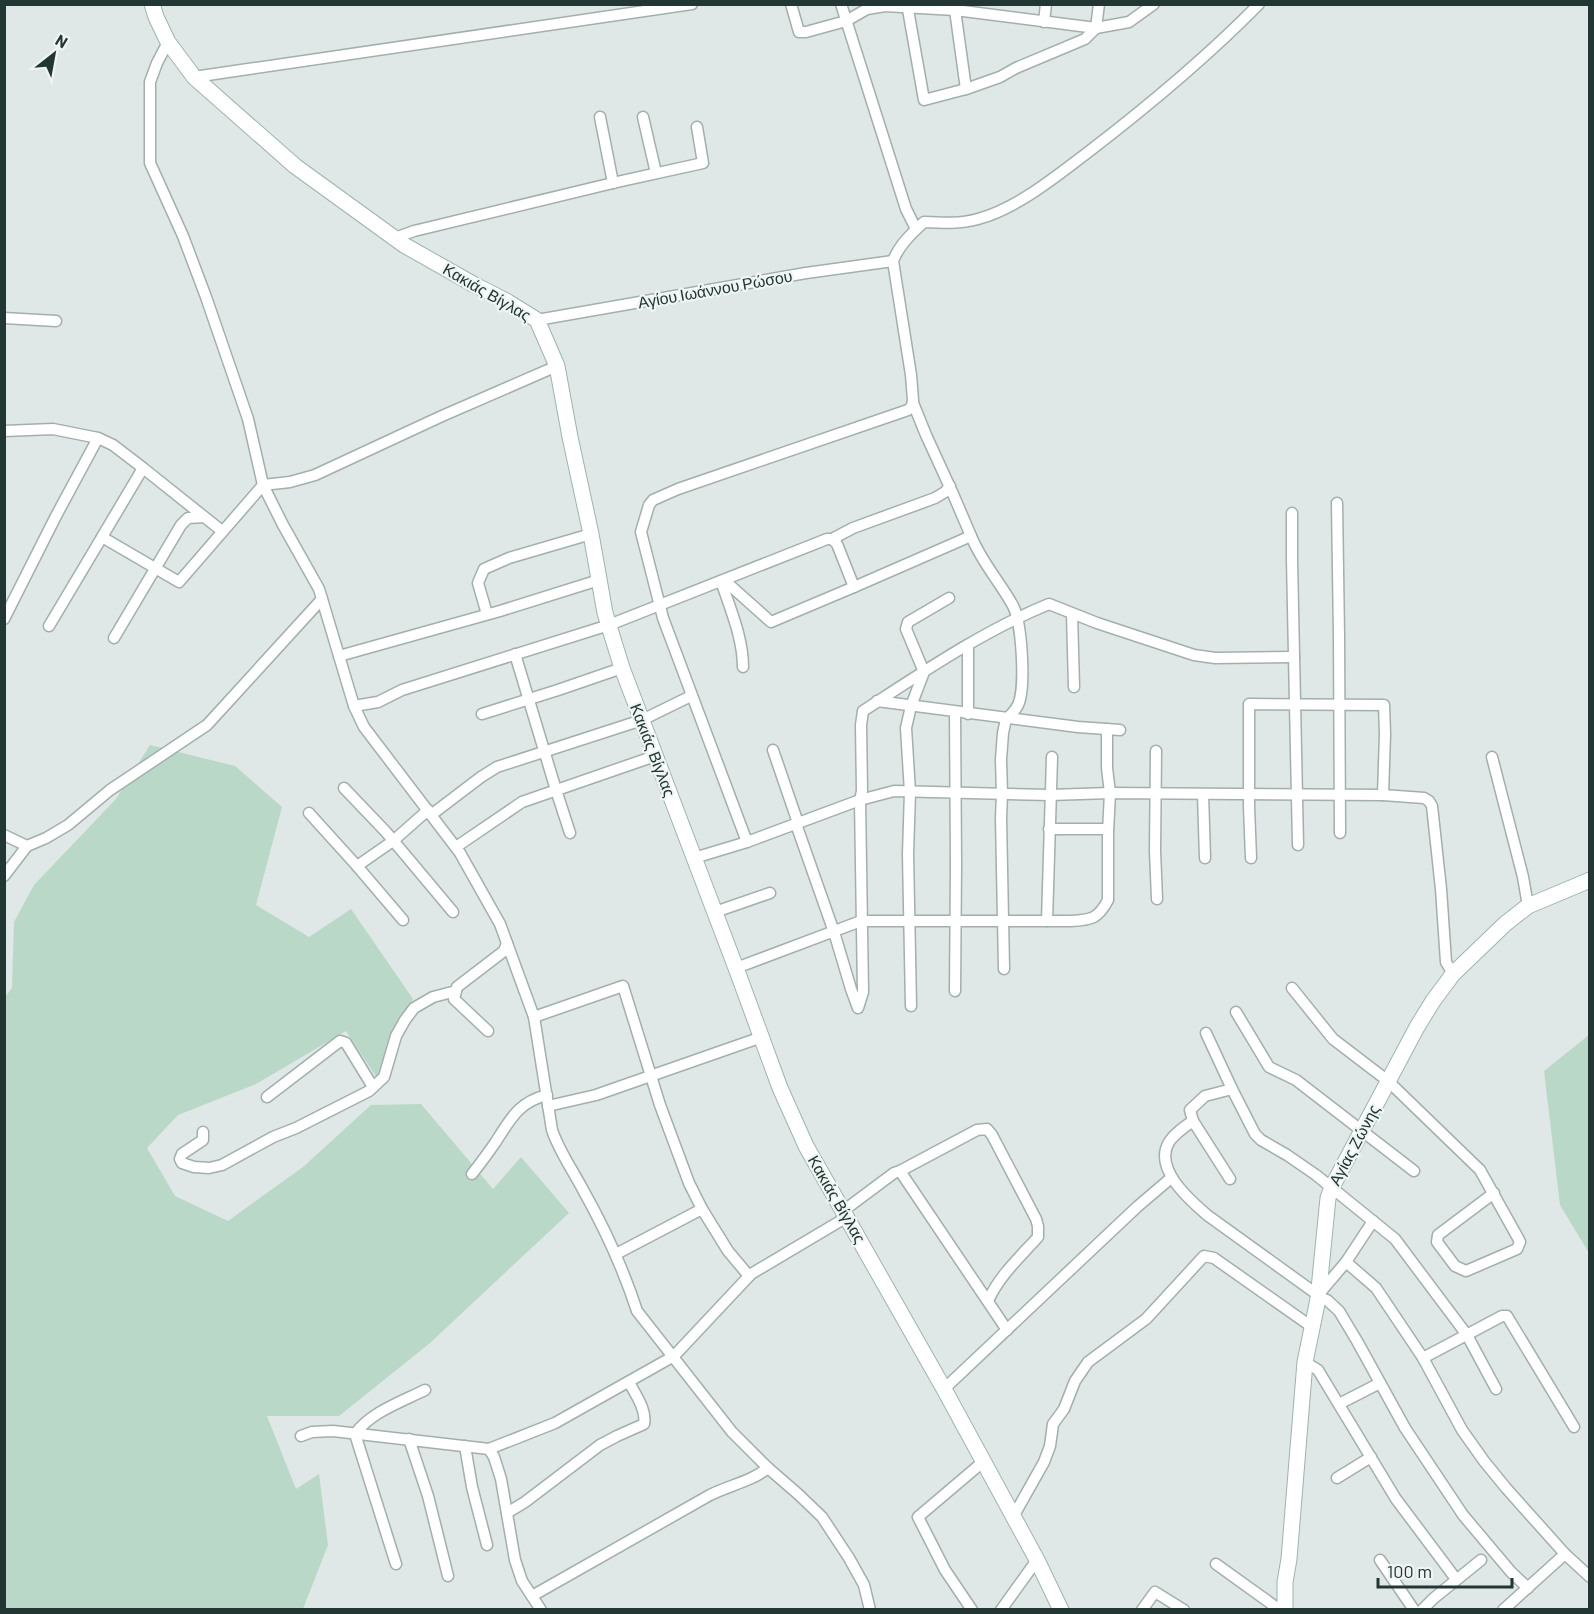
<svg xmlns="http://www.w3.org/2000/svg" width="1594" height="1614" viewBox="0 0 1594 1614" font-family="Barlow,sans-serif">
  <rect width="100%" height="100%" fill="#dfe8e6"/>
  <g fill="#b9d8c7">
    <path d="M150,745L235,766L282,807L256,905L309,937L351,909L413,999L393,1037L377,1078L346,1031L256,1084L178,1115L147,1148L175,1196L228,1221L303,1167L371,1105L421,1104L493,1189L521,1157L569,1213L430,1343L339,1416H267L296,1489L319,1474L328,1545L303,1609L5,1610L4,998L12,988L14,922L34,885L116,799Z"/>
    <path d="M1589,1035V1253L1560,1205L1544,1071Z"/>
  </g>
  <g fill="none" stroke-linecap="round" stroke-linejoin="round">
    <defs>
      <g id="street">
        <path d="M791,4L799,32H806L846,21L867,9L885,6L955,10L1096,28L1129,22L1154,4"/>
        <path d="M841,4L906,209L916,229"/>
        <path d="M907,4L924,100L966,89L1000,77L1016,68L1085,39L1096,28L1099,4"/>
        <path d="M956,5L955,10L966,89"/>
        <path d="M1044,22L1046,4"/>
        <path d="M168,42L157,63L150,82V163L183,236L206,297L248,419L263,485L283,525L319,589L354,706L364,727L460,853L500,924L534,1017L552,1130C559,1151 572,1169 582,1188C604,1227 623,1268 637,1311L732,1432L768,1468L798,1494L822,1517L849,1558L864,1585L870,1610"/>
        <path d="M194,77L692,4"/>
        <path d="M600,117L613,183"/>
        <path d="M643,117L656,173"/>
        <path d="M395,238L414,231L617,182L703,163L697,127"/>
        <path d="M4,318L56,321"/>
        <path d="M537,320L806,273L893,261"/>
        <path d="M4,431L53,429L98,438L113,445L143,468"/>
        <path d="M1337,503L1339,636L1340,833"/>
        <path d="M1292,513V560L1298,845"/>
        <path d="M222,531L143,468L102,537L179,582L263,485L290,482L315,475L442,416L557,366"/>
        <path d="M971,536C981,561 999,581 1012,604C1022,620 1026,688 1018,705C1015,711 1011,715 1006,719L1003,733L1001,759L1002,794L1001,818L1004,969"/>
        <path d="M832,539L853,528L935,498L945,492L950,486"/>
        <path d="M721,581C730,608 743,638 743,667"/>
        <path d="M854,587L971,536L953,494L926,435L913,403"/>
        <path d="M487,614L478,583L484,569L509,558L591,534"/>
        <path d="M1072,614L1074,687"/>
        <path d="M4,619L56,516L98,438"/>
        <path d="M49,626L102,537"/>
        <path d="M114,638L181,525L188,518L204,517"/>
        <path d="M515,654L556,790L570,833"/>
        <path d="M339,656L500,611L599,580"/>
        <path d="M877,701L1078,727L1120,730"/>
        <path d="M354,706L378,702L402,690L609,625L827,539H832L837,544L854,587L771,622L724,580"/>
        <path d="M955,712L956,864L955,991"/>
        <path d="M482,714L558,690L622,668"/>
        <path d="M968,714V645"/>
        <path d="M773,750L798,823"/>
        <path d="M1156,751L1155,851L1157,899"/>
        <path d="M1492,757L1523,877L1528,906"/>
        <path d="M344,788L386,832L453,912"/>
        <path d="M1203,794L1205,858"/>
        <path d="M309,813L357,866L403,920"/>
        <path d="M431,815L481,777L497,767L642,720L691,696"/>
        <path d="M796,824L834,932L851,989L858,1008L863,992L860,800L894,791L1050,795L1110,793L1383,795L1424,798L1429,801L1432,806L1441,889L1446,962L1453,974"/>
        <path d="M1049,829H1108"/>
        <path d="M4,835L27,846L4,876"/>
        <path d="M747,842L663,618L641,532L649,505L653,500L678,489L908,410L912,406L913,400L911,375L893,261C899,245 912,233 924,222C943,223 960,224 978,219C1018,208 1055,177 1087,153C1147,107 1206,58 1259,4"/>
        <path d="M27,846L46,838L68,825L110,790L207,725L322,599"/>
        <path d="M456,847L522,802L655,756"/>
        <path d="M694,858L747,842L860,800L862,791L861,725L863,711C923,672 983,631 1049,604L1097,623L1194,655L1215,658L1294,657"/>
        <path d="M1251,858L1249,807V704L1384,705L1385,734L1383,795"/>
        <path d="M357,866L393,841L428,810"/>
        <path d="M715,912L770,893"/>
        <path d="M1047,921L1052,757"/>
        <path d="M736,968L861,921H1071C1091,920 1098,919 1108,900V832L1110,793L1107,768V729"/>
        <path d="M1292,988L1333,1039L1388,1081L1480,1170L1518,1238L1520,1242L1517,1249L1466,1271L1455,1266L1437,1242L1438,1235L1494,1193"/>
        <path d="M911,1006L908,854L910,792L906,728L911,706L924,672L906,629L908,622L949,598"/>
        <path d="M1236,1012L1269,1067L1296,1080L1414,1171"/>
        <path d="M534,1017L623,986L660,1105L689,1183L702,1209L728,1251L749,1276"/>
        <path d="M488,1031L454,999L457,987L504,951L507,943"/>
        <path d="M1206,1033L1232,1089"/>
        <path d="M267,1097L340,1041L346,1043L373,1087"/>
        <path d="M548,1106L596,1095L762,1037"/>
        <path d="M1193,1121L1190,1110L1205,1096L1232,1089L1255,1134L1261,1140L1287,1155L1316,1175L1395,1239L1467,1335L1496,1389"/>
        <path d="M203,1132V1140L182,1154L180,1159L182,1163L194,1167L209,1168L222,1165L273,1137L296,1128L369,1091L384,1077L396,1036L405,1020L414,1008L433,997L456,991"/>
        <path d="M900,1171L977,1130L987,1129L992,1135L1036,1219L1038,1226V1237C1020,1257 999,1276 988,1301"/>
        <path d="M472,1174C480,1164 488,1153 495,1143C510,1120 518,1102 547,1095"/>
        <path d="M1230,1179L1193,1121C1184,1127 1175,1133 1169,1142C1153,1169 1190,1200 1207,1215L1318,1295L1346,1262L1376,1288L1423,1358L1462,1430L1484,1461L1506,1488L1565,1554L1590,1577"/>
        <path d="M843,1211L894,1173L900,1171L1007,1330"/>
        <path d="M616,1254L702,1209"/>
        <path d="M1346,1262L1373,1221"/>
        <path d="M1318,1299L1327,1300L1339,1311L1357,1341L1405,1428L1463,1515L1511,1572L1528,1588"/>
        <path d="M1423,1358L1502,1316H1507L1574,1427"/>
        <path d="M1305,1362L1318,1370L1396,1499L1456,1579"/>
        <path d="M944,1389L1137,1207L1171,1178"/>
        <path d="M1339,1404L1380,1383"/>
        <path d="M301,1436L312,1432L333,1431L489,1449L555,1423L674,1356L751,1274L847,1217"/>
        <path d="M409,1439L428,1496L448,1576"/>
        <path d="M465,1446L472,1487L487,1545"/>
        <path d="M489,1449L494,1457L501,1479L515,1560L522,1581L541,1610"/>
        <path d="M1337,1478L1371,1457"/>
        <path d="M507,1513L525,1502L600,1445L617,1436L644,1424C647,1410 635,1394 629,1382"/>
        <path d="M1013,1517L1044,1462L1050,1446L1053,1424L1064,1409L1075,1381L1088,1362L1146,1319L1204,1256L1214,1258L1312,1327"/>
        <path d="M1380,1560L1414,1610"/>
        <path d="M396,1564L355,1434C371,1412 401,1402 425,1390"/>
        <path d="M1216,1564L1280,1610"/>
        <path d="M532,1596L710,1495C730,1485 750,1482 768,1468"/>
        <path d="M972,1610L945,1570L918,1517L984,1461"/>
        <path d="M1001,1610L1037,1560"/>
        <path d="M1142,1610L1155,1592L1184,1610"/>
        <path d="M1422,1610L1434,1598L1481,1560"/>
        <path d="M1503,1610L1565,1554"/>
      </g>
      <g id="secondary">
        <path d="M152,4L156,17L168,42L194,77L295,166L404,245L473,284L508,302L537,320L557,366L570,437L591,534L605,613L622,668L736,968L780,1088L806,1146L944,1389L1037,1560L1061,1610"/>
        <path d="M1285,1610V1582L1289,1559L1305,1362L1318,1299L1328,1198L1332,1187L1417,1027L1433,1001L1453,974L1505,924L1528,906L1590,880"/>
      </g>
    </defs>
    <use href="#street" stroke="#a3afad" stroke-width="13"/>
    <use href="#secondary" stroke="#9fb3af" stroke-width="17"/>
    <use href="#street" stroke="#fff" stroke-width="10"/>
    <use href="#secondary" stroke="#fff" stroke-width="15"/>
  </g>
  <g text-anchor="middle" stroke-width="4.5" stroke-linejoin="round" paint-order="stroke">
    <g font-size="16" fill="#223634" stroke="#eef5f3">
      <text transform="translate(715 289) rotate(-10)" y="6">Αγίου Ιωάννου Ρώσου</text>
      <text transform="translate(487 292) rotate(30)" y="6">Κακιάς Βίγλας</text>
      <text transform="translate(653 750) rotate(69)" y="6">Κακιάς Βίγλας</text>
      <text transform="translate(1354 1145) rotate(-62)" y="6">Αγίας Ζώνης</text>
      <text transform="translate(837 1199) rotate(60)" y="6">Κακιάς Βίγλας</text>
    </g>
  </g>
  <rect width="1594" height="1614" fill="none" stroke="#223634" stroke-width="12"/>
  <g transform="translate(54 54) rotate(31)" stroke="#eef5f3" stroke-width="4.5" paint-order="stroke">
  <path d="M0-4.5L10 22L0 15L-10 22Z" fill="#223634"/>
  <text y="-9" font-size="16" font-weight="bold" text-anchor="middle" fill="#223634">N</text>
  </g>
  <path d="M1378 1578v9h134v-9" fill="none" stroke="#223634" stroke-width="3"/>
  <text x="1387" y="1578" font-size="18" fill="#223634" stroke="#eef5f3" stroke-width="4.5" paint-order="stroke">100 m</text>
</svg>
